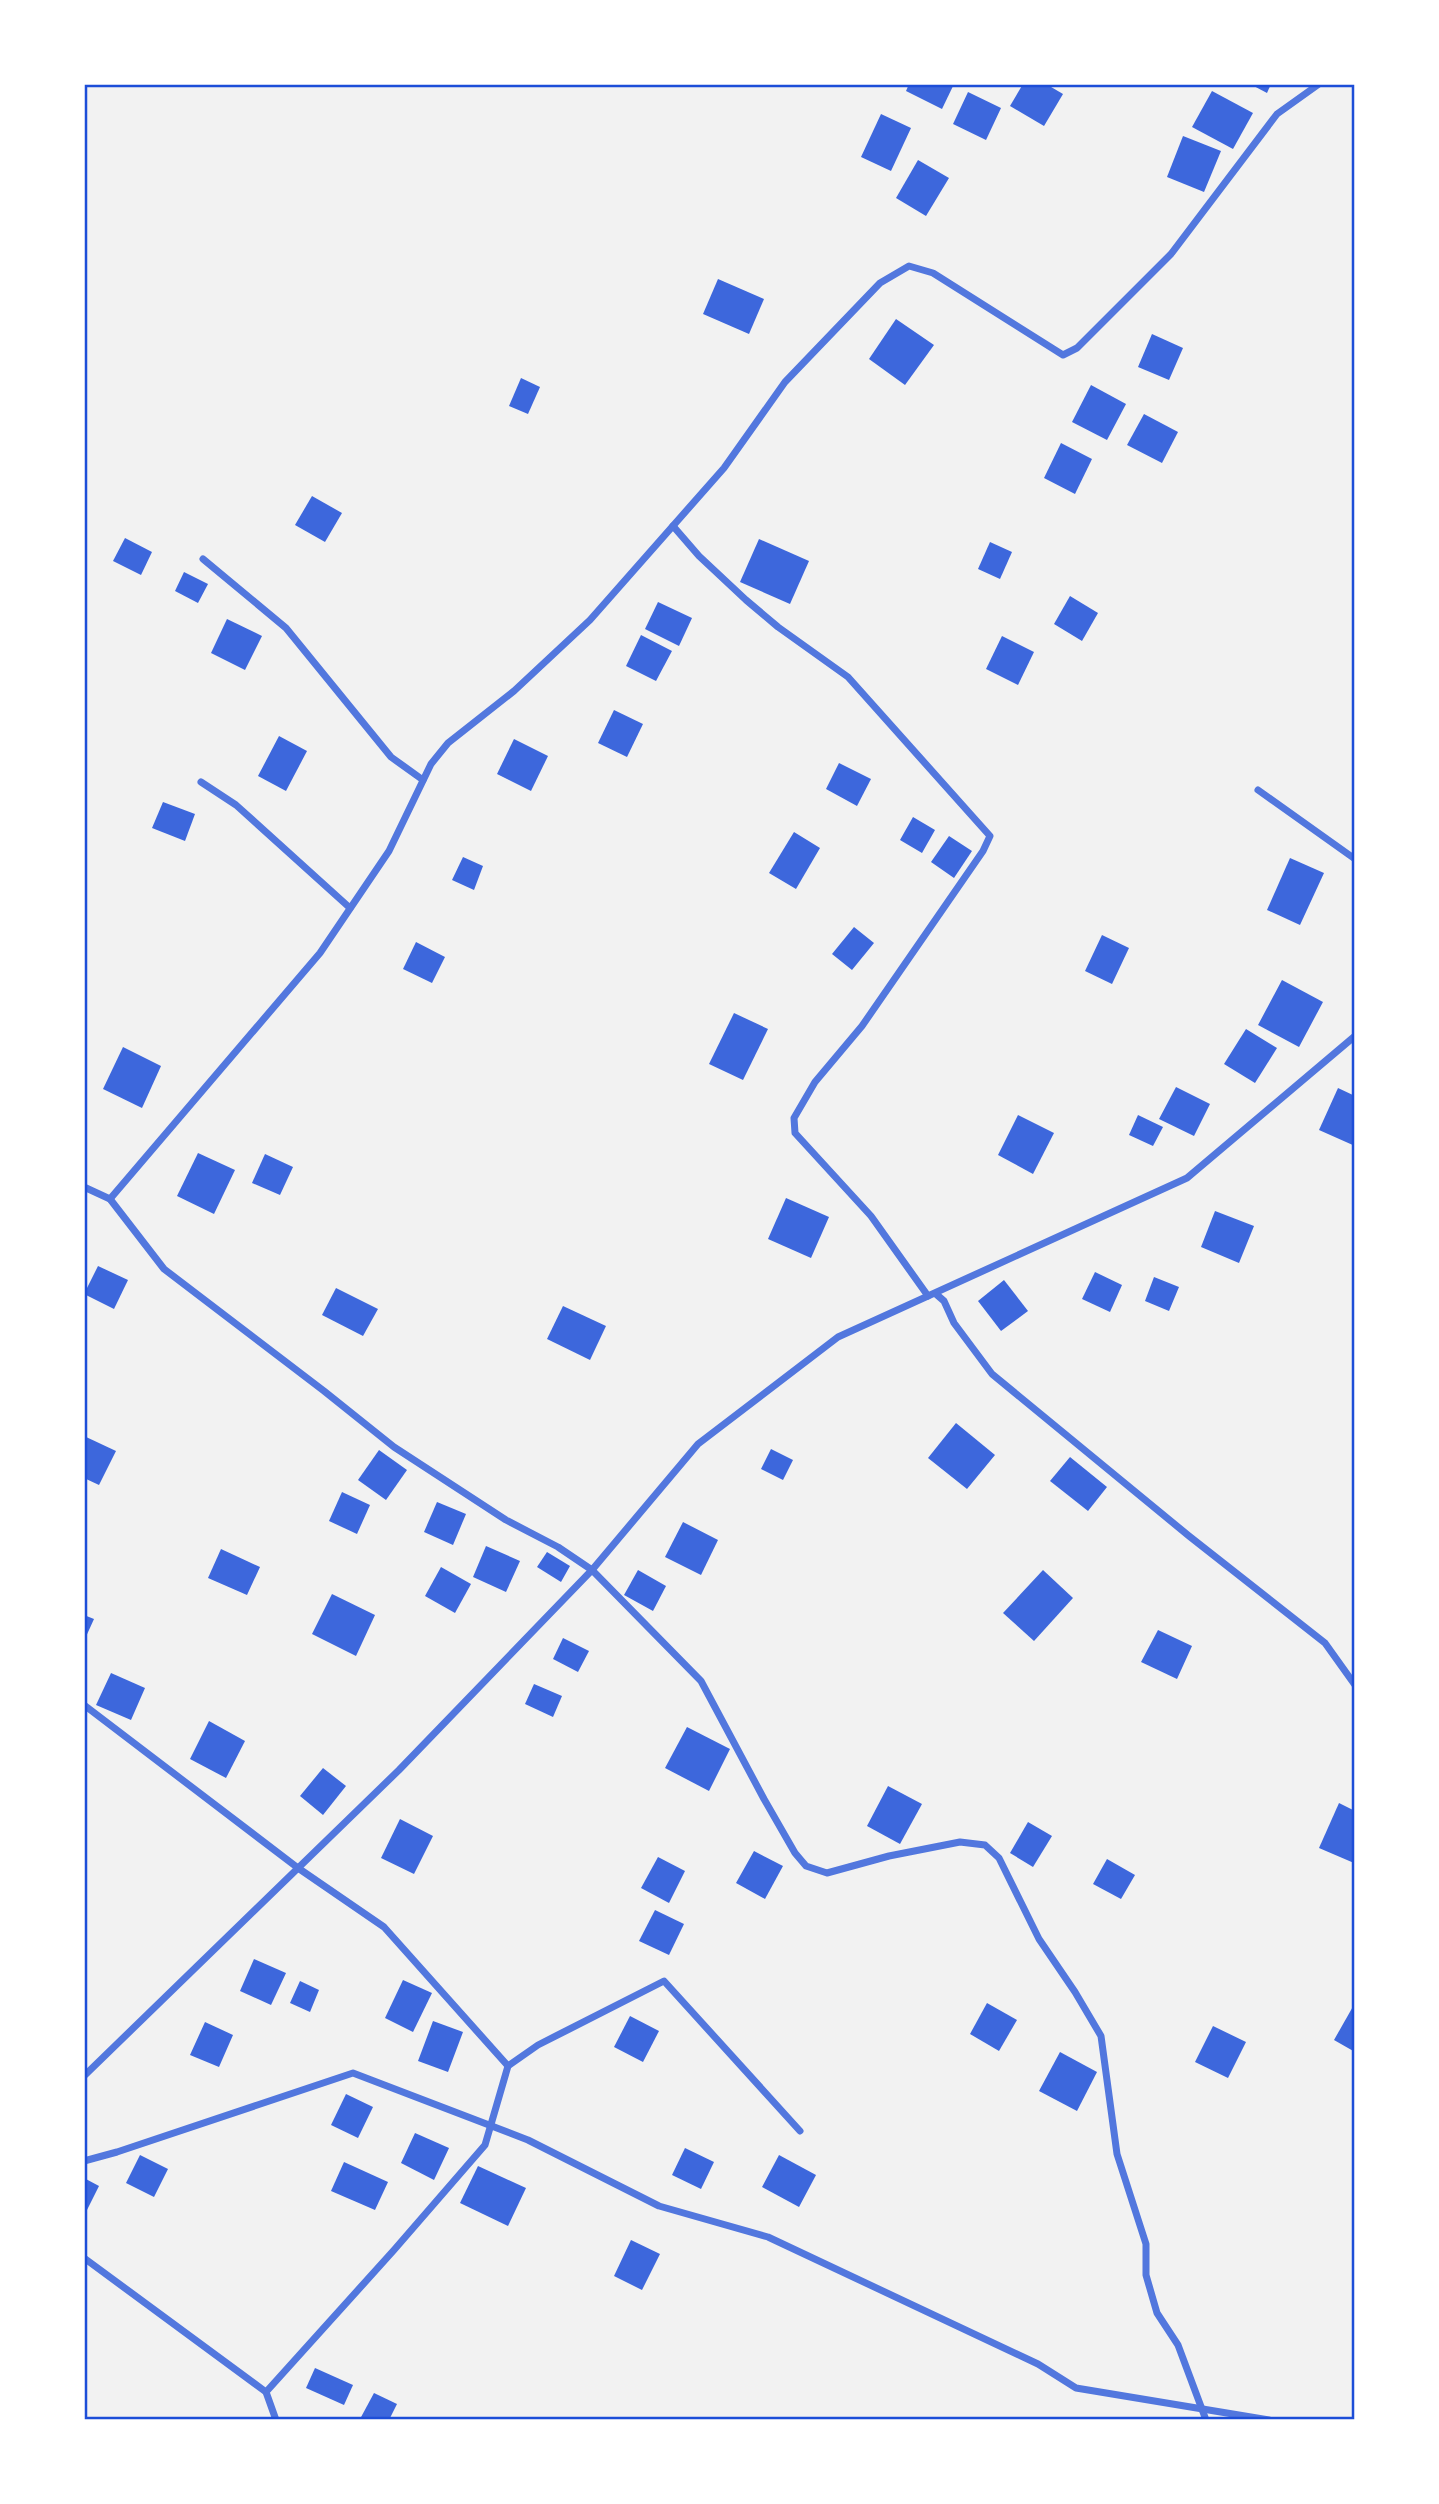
<svg xmlns="http://www.w3.org/2000/svg" width="1439" height="2504" viewBox="0 0 1439 2504" font-family="Lato,sans-serif">
  <rect width="100%" height="100%" fill="#f2f2f2"/>
  <g fill="#3d67dc">
    <path d="M909,84H954L942,109L906,91Z"/>
    <path d="M1023,84H1046L1063,94L1044,126L1010,106Z"/>
    <path d="M1250,84H1271L1267,93Z"/>
    <path d="M1212,91L1253,113L1233,149L1192,127Z"/>
    <path d="M968,92L1001,108L986,140L953,124Z"/>
    <path d="M881,114L911,128L891,171L861,157Z"/>
    <path d="M1183,136L1221,151L1204,192L1167,177Z"/>
    <path d="M918,160L949,178L926,216L896,198Z"/>
    <path d="M718,279L764,299L749,334L703,314Z"/>
    <path d="M896,319L934,345L905,385L869,359Z"/>
    <path d="M1152,334L1183,348L1169,380L1138,367Z"/>
    <path d="M521,378L540,387L528,414L509,406Z"/>
    <path d="M1091,385L1126,404L1107,440L1072,422Z"/>
    <path d="M1144,414L1178,432L1162,463L1127,445Z"/>
    <path d="M1061,443L1092,459L1075,494L1044,478Z"/>
    <path d="M312,496L342,513L325,542L295,525Z"/>
    <path d="M125,538L152,552L141,575L113,561Z"/>
    <path d="M759,539L809,561L790,604L740,582Z"/>
    <path d="M990,542L1012,552L1000,579L978,569Z"/>
    <path d="M184,572L208,584L198,603L175,591Z"/>
    <path d="M1070,596L1098,613L1082,641L1054,624Z"/>
    <path d="M658,602L692,618L679,646L645,629Z"/>
    <path d="M227,619L262,636L245,670L211,653Z"/>
    <path d="M641,635L672,651L656,681L626,666Z"/>
    <path d="M1002,636L1034,652L1018,685L986,669Z"/>
    <path d="M614,710L643,724L627,757L598,743Z"/>
    <path d="M279,736L307,751L286,791L258,776Z"/>
    <path d="M514,739L548,756L531,791L497,774Z"/>
    <path d="M839,763L871,779L857,806L826,789Z"/>
    <path d="M163,802L195,814L185,841L152,828Z"/>
    <path d="M913,817L935,830L922,853L900,840Z"/>
    <path d="M794,832L820,848L796,889L769,873Z"/>
    <path d="M949,836L972,851L954,878L931,862Z"/>
    <path d="M463,857L483,866L474,890L452,880Z"/>
    <path d="M1290,858L1324,873L1300,925L1267,910Z"/>
    <path d="M854,927L874,943L852,970L832,954Z"/>
    <path d="M1102,935L1129,948L1112,984L1085,971Z"/>
    <path d="M416,942L445,957L432,983L403,969Z"/>
    <path d="M1282,980L1323,1002L1299,1047L1258,1025Z"/>
    <path d="M734,1013L768,1029L743,1080L709,1064Z"/>
    <path d="M1246,1029L1277,1048L1255,1083L1224,1064Z"/>
    <path d="M123,1047L161,1066L142,1108L103,1089Z"/>
    <path d="M1176,1087L1210,1104L1194,1136L1159,1119Z"/>
    <path d="M1338,1088L1355,1096V1146L1319,1130Z"/>
    <path d="M1018,1115L1054,1133L1033,1174L998,1155Z"/>
    <path d="M1138,1115L1163,1127L1153,1146L1129,1135Z"/>
    <path d="M198,1153L235,1170L214,1214L177,1196Z"/>
    <path d="M265,1154L293,1167L280,1195L252,1183Z"/>
    <path d="M786,1198L829,1217L811,1258L768,1239Z"/>
    <path d="M1215,1211L1254,1226L1239,1263L1201,1247Z"/>
    <path d="M98,1266L128,1280L114,1309L84,1294Z"/>
    <path d="M1095,1272L1122,1285L1110,1312L1082,1299Z"/>
    <path d="M1154,1277L1179,1287L1169,1311L1145,1301Z"/>
    <path d="M1004,1280L1028,1311L1001,1331L978,1301Z"/>
    <path d="M336,1288L378,1309L363,1336L322,1315Z"/>
    <path d="M563,1306L606,1326L590,1360L547,1339Z"/>
    <path d="M956,1423L995,1455L967,1489L928,1458Z"/>
    <path d="M84,1436L116,1451L99,1485L84,1478Z"/>
    <path d="M771,1449L793,1460L783,1480L761,1469Z"/>
    <path d="M379,1450L407,1470L386,1500L358,1480Z"/>
    <path d="M1070,1457L1107,1487L1088,1511L1050,1481Z"/>
    <path d="M342,1492L370,1505L357,1534L329,1521Z"/>
    <path d="M437,1502L466,1514L453,1545L424,1532Z"/>
    <path d="M683,1522L718,1540L701,1575L665,1557Z"/>
    <path d="M486,1546L520,1561L506,1592L473,1577Z"/>
    <path d="M221,1549L260,1567L247,1595L208,1578Z"/>
    <path d="M547,1552L570,1566L561,1582L537,1567Z"/>
    <path d="M441,1567L471,1584L455,1613L425,1596Z"/>
    <path d="M638,1570L666,1586L653,1611L624,1595Z"/>
    <path d="M1043,1570L1073,1598L1034,1641L1003,1613Z"/>
    <path d="M332,1594L375,1615L356,1656L312,1634Z"/>
    <path d="M84,1615L94,1619L84,1641Z"/>
    <path d="M1158,1630L1192,1646L1177,1679L1141,1662Z"/>
    <path d="M563,1638L589,1651L578,1672L553,1659Z"/>
    <path d="M111,1673L145,1688L131,1720L96,1705Z"/>
    <path d="M534,1684L562,1696L553,1717L525,1704Z"/>
    <path d="M209,1721L245,1741L226,1778L190,1759Z"/>
    <path d="M687,1727L730,1749L709,1791L665,1768Z"/>
    <path d="M323,1768L346,1786L323,1815L300,1796Z"/>
    <path d="M888,1786L922,1804L900,1844L867,1826Z"/>
    <path d="M1339,1803L1355,1811L1354,1863L1319,1848Z"/>
    <path d="M400,1819L433,1836L414,1874L381,1858Z"/>
    <path d="M1028,1822L1052,1836L1033,1867L1010,1853Z"/>
    <path d="M754,1851L783,1866L765,1899L736,1883Z"/>
    <path d="M658,1857L685,1871L669,1903L641,1888Z"/>
    <path d="M1107,1859L1135,1875L1121,1899L1093,1884Z"/>
    <path d="M655,1910L684,1924L669,1955L639,1941Z"/>
    <path d="M254,1959L286,1973L271,2005L240,1991Z"/>
    <path d="M403,1980L432,1993L413,2032L385,2018Z"/>
    <path d="M300,1981L319,1990L310,2012L290,2003Z"/>
    <path d="M987,2003L1017,2020L999,2051L970,2034Z"/>
    <path d="M1355,2003V2052L1334,2040Z"/>
    <path d="M630,2016L659,2031L643,2062L614,2047Z"/>
    <path d="M433,2021L463,2032L448,2072L418,2061Z"/>
    <path d="M205,2022L233,2035L219,2067L190,2055Z"/>
    <path d="M1213,2026L1246,2042L1228,2078L1195,2062Z"/>
    <path d="M1060,2052L1097,2072L1077,2111L1039,2091Z"/>
    <path d="M346,2094L373,2107L358,2138L331,2125Z"/>
    <path d="M415,2133L449,2148L434,2180L401,2163Z"/>
    <path d="M685,2148L714,2162L701,2189L672,2175Z"/>
    <path d="M140,2155L168,2169L154,2197L126,2183Z"/>
    <path d="M779,2155L816,2175L799,2207L762,2187Z"/>
    <path d="M344,2162L388,2182L375,2210L331,2191Z"/>
    <path d="M478,2166L526,2188L508,2226L460,2203Z"/>
    <path d="M84,2178L99,2186L84,2216Z"/>
    <path d="M631,2240L660,2254L642,2290L614,2276Z"/>
    <path d="M315,2368L353,2385L344,2405L306,2388Z"/>
    <path d="M374,2393L397,2404L389,2420L360,2419Z"/>
  </g>
  <g fill="none" stroke-linecap="round" stroke-linejoin="round">
    <g stroke="#5277de" stroke-width="7">
      <path d="M673,526L699,556L746,600L778,627L848,677L990,836L983,851L862,1026L815,1082L794,1118L795,1133L871,1216L928,1296"/>
      <path d="M203,559L286,628L391,757L423,780"/>
      <path d="M201,782L236,805L350,908"/>
      <path d="M1258,790L1355,859"/>
      <path d="M84,1187L110,1199L164,1269L324,1391L394,1447L506,1520L558,1547L592,1570L701,1681L764,1799L795,1853L806,1866L827,1873L889,1856L960,1842L985,1845L999,1858L1039,1939L1075,1992L1101,2036L1117,2154L1146,2244V2275L1157,2313L1178,2345L1206,2420"/>
      <path d="M110,1199L320,953L389,851L431,764L448,743L514,691L590,620L724,468L785,382L880,283L909,266L933,273L1063,355L1077,348L1171,254L1277,114L1319,84"/>
      <path d="M936,1294L944,1301L954,1323L992,1374L1189,1536L1325,1643L1355,1685"/>
      <path d="M84,1705L298,1868L384,1927L508,2066"/>
      <path d="M84,2076L399,1770L592,1570L698,1444L838,1337L1187,1178L1355,1036"/>
      <path d="M84,2161L117,2152L353,2073L528,2140L659,2206L768,2237L1038,2364L1076,2388L1269,2420"/>
      <path d="M84,2258L266,2392L276,2420"/>
      <path d="M266,2392L394,2250L485,2145L508,2066L538,2045L664,1981L800,2131"/>
    </g>
  </g>
  <rect width="1439" height="2504" fill="none" stroke="#ffffff" stroke-width="172"/>
  <rect x="86" y="86" width="1267" height="2332" fill="none" stroke="#1d4ed8" stroke-width="2.5"/>
</svg>
